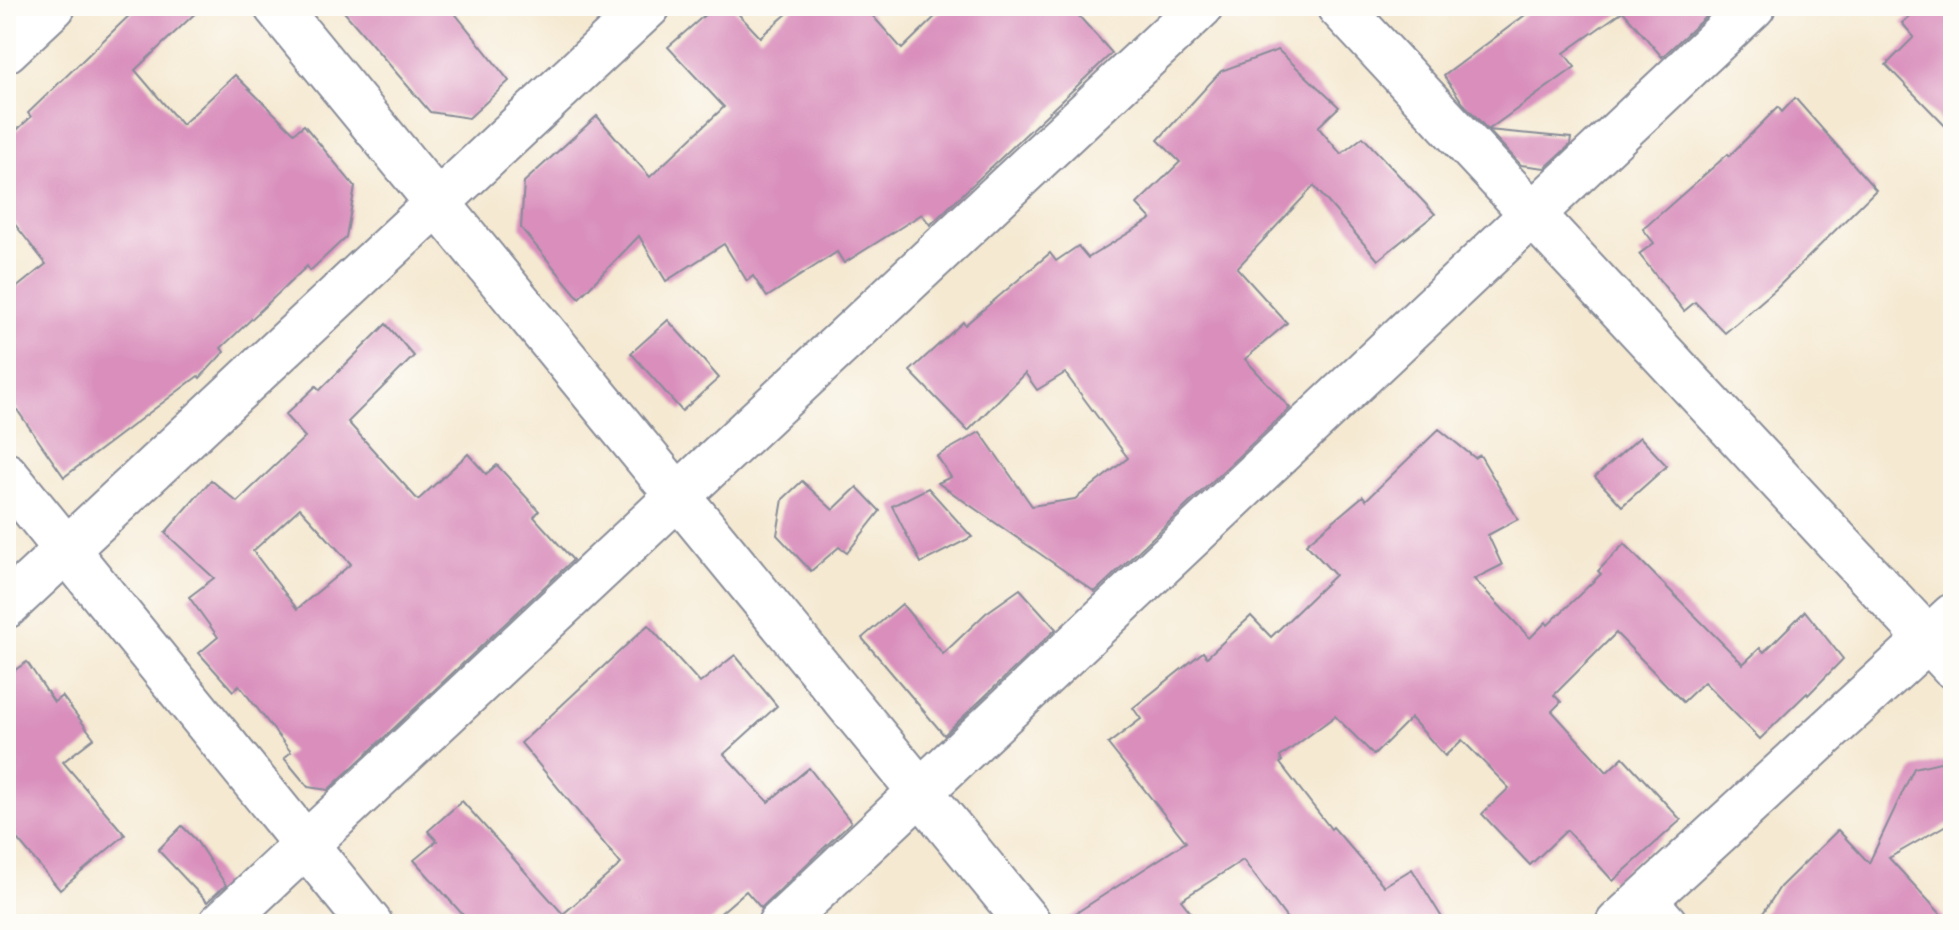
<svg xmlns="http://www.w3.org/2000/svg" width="1959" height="930" viewBox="0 0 1959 930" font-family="'IM FELL French Canon',serif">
  <rect width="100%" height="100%" fill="#fdfcf7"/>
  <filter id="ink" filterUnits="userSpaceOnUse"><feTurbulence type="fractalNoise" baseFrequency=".0125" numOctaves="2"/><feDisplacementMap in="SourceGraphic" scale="16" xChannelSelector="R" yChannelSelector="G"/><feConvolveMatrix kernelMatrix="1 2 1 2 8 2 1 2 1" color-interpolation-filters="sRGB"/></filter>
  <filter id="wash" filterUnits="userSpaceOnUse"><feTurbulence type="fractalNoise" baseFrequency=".006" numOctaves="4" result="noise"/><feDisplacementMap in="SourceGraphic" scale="32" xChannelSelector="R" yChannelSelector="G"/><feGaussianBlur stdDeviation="1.8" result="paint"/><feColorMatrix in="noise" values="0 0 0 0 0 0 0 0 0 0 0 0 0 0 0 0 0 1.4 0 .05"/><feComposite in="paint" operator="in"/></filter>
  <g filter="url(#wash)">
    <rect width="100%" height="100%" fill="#f5e9d2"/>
    <g id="blocks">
      <g fill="#d98ebc" fill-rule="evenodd">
        <path d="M139,6H203L135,70L182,125L235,75L294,133L304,125L355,187L346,237L310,271L307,266L221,348L224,352L200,378L198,376L64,477L6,394V296L46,264L6,213V140L31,117L28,113Z"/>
        <path d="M339,6H449L509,81L469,118L430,112Z"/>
        <path d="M715,6H731L760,37L796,6H864L902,49L946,6H1070L1112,53L930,225L922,214L844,263L837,252L767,297L753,276L747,281L724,244L666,281L639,236L579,298L521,228L524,182L597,116L650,177L724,107L668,47Z"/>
        <path d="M1537,6H1717L1662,57L1623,11L1564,53L1575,67L1488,130L1463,103L1444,76Z"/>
        <path d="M1921,6H1953V134L1886,65L1914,37L1902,23Z"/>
        <path d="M1278,50L1339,107L1318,127L1341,154L1363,137L1435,214L1378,260L1314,186L1237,268L1287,323L1245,359L1290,408L1095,592L938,483L951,477L937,456L980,432L1032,506L1075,499L1128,458L1065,373L1037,390L1025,373L968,431L910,371L963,322L965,325L1050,253L1056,261L1078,246L1088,258L1151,219L1137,204L1180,162L1158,140L1221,71Z"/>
        <path d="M1795,98L1876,190L1776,289L1725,333L1695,302L1684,311L1639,254L1654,243L1643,229L1728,154L1729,156L1778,107L1782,112Z"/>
        <path d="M1488,130L1571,138L1570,145L1545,168L1521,165Z"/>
        <path d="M668,320L719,378L682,411L631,353Z"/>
        <path d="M386,324L414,356L348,422L418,500L468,454L486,474L497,465L539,511L534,517L573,560L328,790L308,787L284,758L291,752L239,685L233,691L199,653L218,637L189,597L214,578L165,533L211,480L237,502L305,437L285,415L316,386L320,390ZM300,508L351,564L297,609L253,551Z"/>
        <path d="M1439,429L1475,458L1480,455L1518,519L1488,535L1502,565L1474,579L1530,638L1546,622L1548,625L1601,574L1598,571L1624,544L1743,664L1760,648L1764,652L1805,611L1843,659L1808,695L1807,693L1760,739L1704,682L1683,702L1616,633L1554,695L1561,702L1552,711L1607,772L1623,757L1681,820L1613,881L1567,830L1530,865L1482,814L1509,788L1462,740L1445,756L1411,718L1374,755L1335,716L1280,757L1282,761L1280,763L1331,829L1333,827L1384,886L1412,869L1446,924H1291L1243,860L1181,900L1200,924H1059L1186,842L1108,744L1141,719L1133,708L1203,652L1207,657L1251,616L1271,637L1335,575L1306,544L1363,496L1366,500Z"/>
        <path d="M1640,437L1667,466L1622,506L1595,477Z"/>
        <path d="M802,481L833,510L857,487L880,511L847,553L839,547L811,571L777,535L783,499Z"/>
        <path d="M928,488L972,537L921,563L892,506Z"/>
        <path d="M1020,589L1056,629L944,735L862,638L902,604L943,654L986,613Z"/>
        <path d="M648,625L700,683L735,655L777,706L724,754L768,802L809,768L851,822L761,908L746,891L708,924H471L414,860L437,841L428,831L462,801L563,914L621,864L521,743Z"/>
        <path d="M27,662L54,702L62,696L94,738L63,762L125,835L60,890L6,826V676Z"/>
        <path d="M1953,759V821L1889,858L1950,924H1756L1780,887L1838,830L1869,863L1914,768Z"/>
        <path d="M182,826L195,839L226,885L207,902L158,850Z"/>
      </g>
    </g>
  </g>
  <g filter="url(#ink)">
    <use href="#blocks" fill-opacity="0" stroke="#888c98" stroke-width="2"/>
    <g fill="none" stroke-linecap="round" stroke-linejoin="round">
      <defs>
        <g id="minor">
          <path d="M276,6L1029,924"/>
          <path d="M1339,6L1953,666"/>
          <path d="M6,50L53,6"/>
          <path d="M6,475L370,924"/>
          <path d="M6,606L648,6"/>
          <path d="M1645,901L1665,924"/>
          <path d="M221,924L1201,6"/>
          <path d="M780,924L1753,6"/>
        </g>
        <path id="tertiary" d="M1618,924L1953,616"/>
      </defs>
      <use href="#minor" stroke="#888c98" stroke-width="48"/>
      <use href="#tertiary" stroke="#888c98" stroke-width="48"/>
      <use href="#minor" stroke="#fff" stroke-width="44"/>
      <use href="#tertiary" stroke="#fff" stroke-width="44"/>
    </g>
  </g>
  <rect width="1959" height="930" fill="none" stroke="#fdfcf7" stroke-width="32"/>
</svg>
